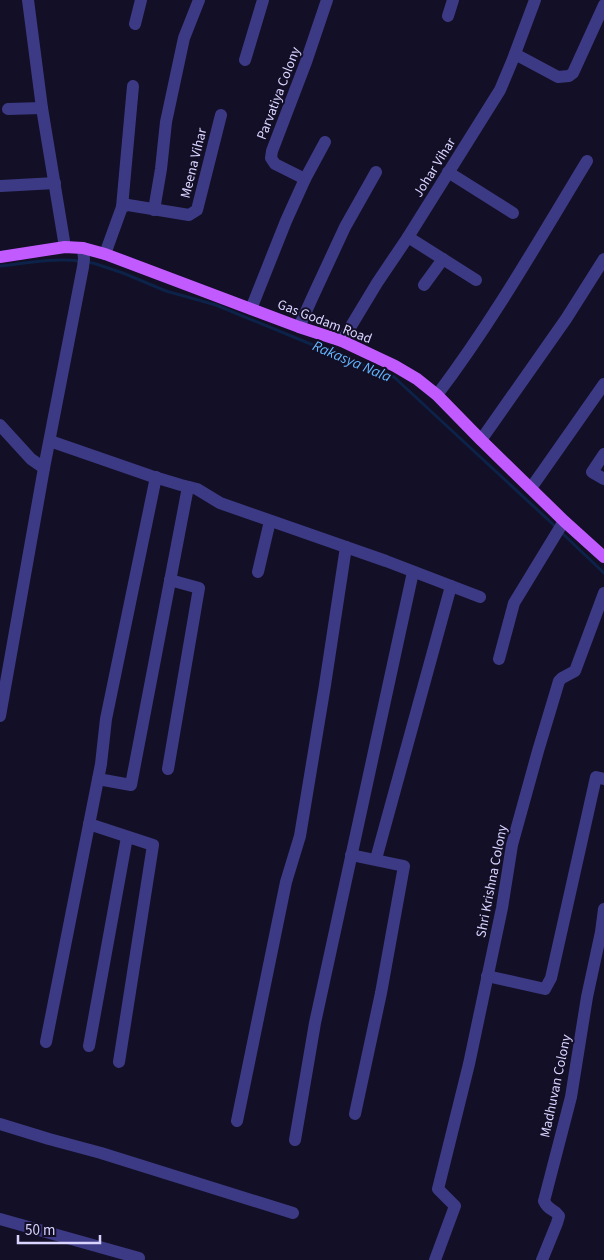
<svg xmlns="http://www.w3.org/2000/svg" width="604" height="1260" viewBox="0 0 604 1260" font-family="'Source Sans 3',sans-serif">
  <rect width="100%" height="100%" fill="#130f26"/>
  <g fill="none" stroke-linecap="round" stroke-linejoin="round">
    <g stroke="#0c2248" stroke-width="3">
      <path d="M86,262L93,263L123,273L166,291L216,305L325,350L394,377L557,528"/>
      <path d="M0,266C27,263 53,258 80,261"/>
      <path d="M561,532L604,573"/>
    </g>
    <g stroke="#3d3a85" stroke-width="12">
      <path d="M28,0L42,108L65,247"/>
      <path d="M448,16L453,0"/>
      <path d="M135,24L141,0"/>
      <path d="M515,54L558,77L569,76L573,73L604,5"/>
      <path d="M245,60L263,0"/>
      <path d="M8,109L42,108"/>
      <path d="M448,172L513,213"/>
      <path d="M305,179L275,164L271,158L272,151L306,62L327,0"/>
      <path d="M1,186L55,183"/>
      <path d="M122,207L133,86"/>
      <path d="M154,210L161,169L166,122L184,38L199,0"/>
      <path d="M408,237L476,280"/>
      <path d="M105,254L122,207L128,205L189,215L197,210L221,115"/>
      <path d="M424,285L443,259"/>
      <path d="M251,309L286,221L305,179L325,142"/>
      <path d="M299,327L313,296L345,227L376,172"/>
      <path d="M342,341L377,283L408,237L500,90L513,59L535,0"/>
      <path d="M437,395C493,321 539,240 587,161"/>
      <path d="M0,425L31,459L44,468"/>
      <path d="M481,440L566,319L604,259"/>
      <path d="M50,441L151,476L181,485L197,489L220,503L386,561L480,597"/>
      <path d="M604,454L592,472L604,479"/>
      <path d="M531,488L604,384"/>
      <path d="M258,572L270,521"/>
      <path d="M499,659L514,603L564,521"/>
      <path d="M0,716L44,468L83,267L84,259L83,248"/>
      <path d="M168,769L199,588L170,580"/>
      <path d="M98,779L131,785L188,487"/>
      <path d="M89,824L153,845L119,1062"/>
      <path d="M351,855L404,866L381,993L355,1114"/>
      <path d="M376,859L451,586"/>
      <path d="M487,976L545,989L551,978L596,777L604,779"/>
      <path d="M46,1042L101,764L106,719L156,477"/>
      <path d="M89,1046L127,837"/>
      <path d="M237,1121L286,882L300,836L325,685L346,547"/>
      <path d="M0,1124L49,1139L101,1153L293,1213"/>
      <path d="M295,1140L315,1023L413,572"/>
      <path d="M0,1219L139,1258"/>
      <path d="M435,1260L455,1206L438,1189L469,1064L502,908L512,845L538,751L559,681L562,678L575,671L604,593"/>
      <path d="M542,1260L557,1223L559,1216C554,1208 549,1212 544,1201L571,1097L587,997L601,932L604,909"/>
    </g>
    <path stroke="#c25bff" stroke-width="12" d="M0,257L65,247L83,248L105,254L299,327L342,341L395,366L417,379L437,395L481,440L564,521L604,557"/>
  </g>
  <g text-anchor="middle" stroke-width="4" stroke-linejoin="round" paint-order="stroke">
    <g font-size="14" fill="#d9d4ff" stroke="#130f26">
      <text transform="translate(278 93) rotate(-69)" y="5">Parvatiya Colony</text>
      <text transform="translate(193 163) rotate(-76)" y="5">Meena Vihar</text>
      <text transform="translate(434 167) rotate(-58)" y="5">Johar Vihar</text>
      <text transform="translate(325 321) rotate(21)" y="5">Gas Godam Road</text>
      <text transform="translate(491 881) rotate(-79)" y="5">Shri Krishna Colony</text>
      <text transform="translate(555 1086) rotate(-78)" y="5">Madhuvan Colony</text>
    </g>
    <g font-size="15" font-style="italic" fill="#62b6ff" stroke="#130f26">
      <text transform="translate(352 361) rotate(23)" y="5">Rakasya Nala</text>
    </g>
  </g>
  <path d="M18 1235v8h82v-8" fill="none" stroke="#d9d4ff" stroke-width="2.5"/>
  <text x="25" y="1235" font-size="15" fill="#d9d4ff" stroke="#130f26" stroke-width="4" paint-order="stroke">50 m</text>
</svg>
